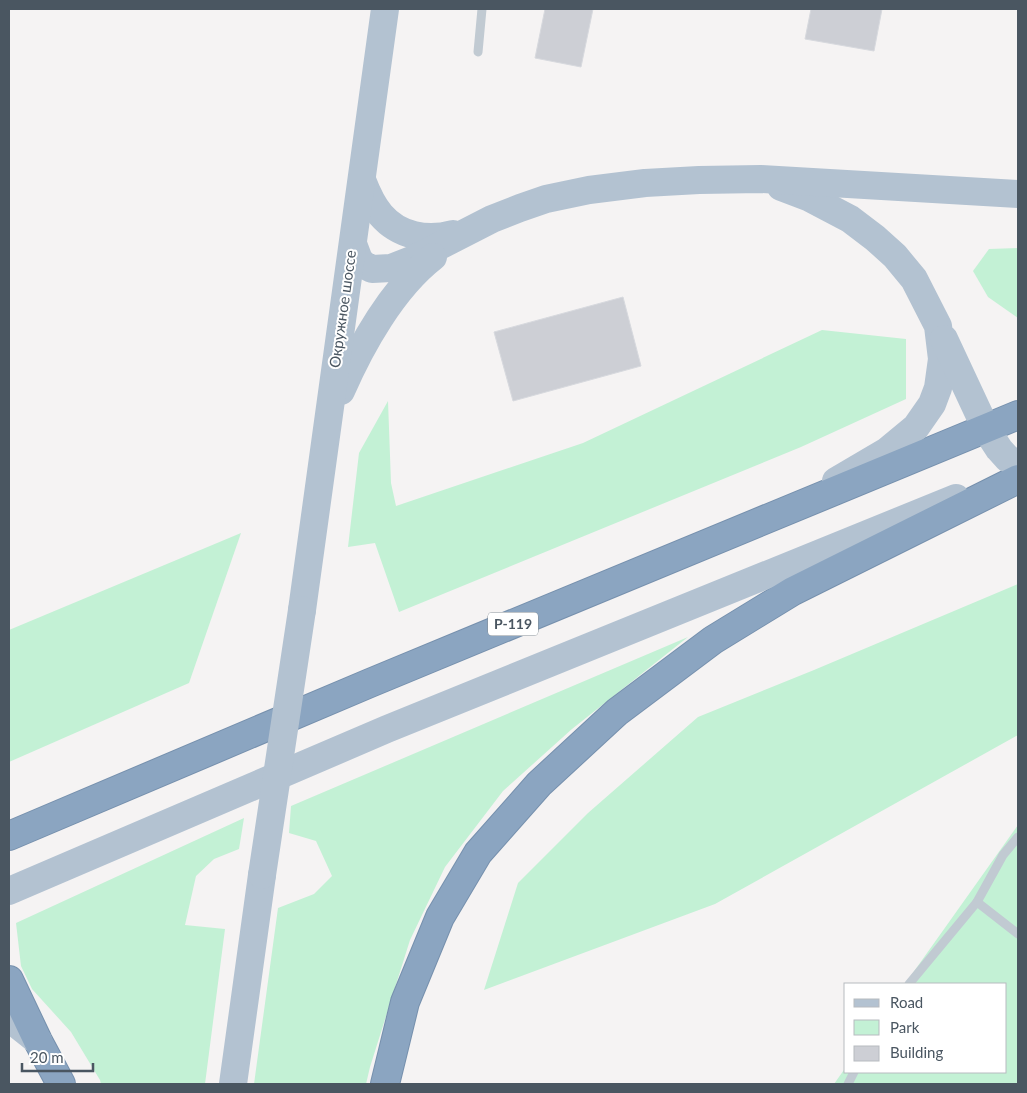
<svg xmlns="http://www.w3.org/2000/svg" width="1027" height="1093" viewBox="0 0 1027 1093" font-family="Lato,sans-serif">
  <rect width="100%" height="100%" fill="#f5f3f3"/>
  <g fill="#c3f1d5">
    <path d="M1018,248V318L988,297L973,271L989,249Z"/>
    <path d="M822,330L906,339V399L801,447L399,612L375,543L348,547L359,453L388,401L391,483L396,506L583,443Z"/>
    <path d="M241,533L189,683L9,762V630Z"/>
    <path d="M1018,584V735L715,904L484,990L518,883L588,813L698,717L814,670Z"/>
    <path d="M688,637L572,729L503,791L445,867L410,940L370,1067L366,1084H254L278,908L314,894L332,876L316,841L289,833L291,806Z"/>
    <path d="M244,818L239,849L214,859L196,876L185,925L225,929L205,1084H101L100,1080L71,1032L32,989L21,966L16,923Z"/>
    <path d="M1018,825V1084H834L846,1067V1072H1006V984H905Z"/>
  </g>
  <g fill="#cdcfd5" stroke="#d7d9de">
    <path d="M545,9H593L581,67L535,58Z"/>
    <path d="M811,9H882L874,51L805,39Z"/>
    <path d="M623,297L641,366L513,401L494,332Z"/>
  </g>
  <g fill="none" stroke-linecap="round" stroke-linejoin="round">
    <defs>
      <g id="highway">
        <path d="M9,836L370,683L1018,415"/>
        <path d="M9,980L38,1041L61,1084"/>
        <path d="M385,1084L405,1002L440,917L478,853L539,784L617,712L713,640L793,591L1018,479"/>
      </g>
    </defs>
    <use href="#highway" stroke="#7690ad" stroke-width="30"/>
    <g stroke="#c1cad2" stroke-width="9">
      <path d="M478,52L482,9"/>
      <path d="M977,902L1003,855L1018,837"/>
      <path d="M909,984L977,902L1018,934"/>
      <path d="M848,1084L854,1072"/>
    </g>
    <g stroke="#b3c2d1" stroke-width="28">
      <path d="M362,180C367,193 372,205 381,215C399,236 427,241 453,234"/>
      <path d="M781,187L810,198L850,219L875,238L895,256L914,279L938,326L942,359L938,388L932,404L916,427L887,451L836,481"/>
      <path d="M353,244L359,260L364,265L372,269L391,268L414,259L492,219L520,208L546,199L589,190L645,183L699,180L761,179L1018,194"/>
      <path d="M944,339L986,429L999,449L1008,459L1018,463"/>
      <path d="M341,391C361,345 393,288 433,257"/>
      <path d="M302,610C329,409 358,209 385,9"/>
      <path d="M9,891L387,729L956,498"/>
      <path d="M9,1018L38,1041"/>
      <path d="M233,1084L262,875"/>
    </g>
    <use href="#highway" stroke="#8ba5c1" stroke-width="28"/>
    <path stroke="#b3c2d1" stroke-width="28" d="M262,875L302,610"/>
  </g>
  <g text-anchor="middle" stroke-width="4" stroke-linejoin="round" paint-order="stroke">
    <rect fill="#fff" stroke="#808990" stroke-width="1" x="488" y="612.5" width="50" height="23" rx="4"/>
    <g font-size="14" font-weight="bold" fill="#4a5661">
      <text x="513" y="629">Р-119</text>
    </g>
    <g font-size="15" fill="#4a5661" stroke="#fff">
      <text transform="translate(343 309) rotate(-82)" y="5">Окружное шоссе</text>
    </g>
  </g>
  <rect width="1027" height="1093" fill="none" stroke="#4a5661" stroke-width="20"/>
  <rect x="844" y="983" width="162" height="90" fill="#ffffff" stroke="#b7bbc0"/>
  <rect x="854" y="999" width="25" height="8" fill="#b3c2d1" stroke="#b7bbc0"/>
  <text x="890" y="1008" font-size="15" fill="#4a5661">Road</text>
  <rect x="854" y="1020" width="25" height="15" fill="#c3f1d5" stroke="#b7bbc0"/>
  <text x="890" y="1033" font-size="15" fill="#4a5661">Park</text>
  <rect x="854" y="1046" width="25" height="15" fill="#cdcfd5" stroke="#b7bbc0"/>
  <text x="890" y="1058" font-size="15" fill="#4a5661">Building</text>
  <path d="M22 1063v8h71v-8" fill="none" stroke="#4a5661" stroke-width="2.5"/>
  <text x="30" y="1063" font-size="15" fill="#4a5661" stroke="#ffffff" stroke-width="4" paint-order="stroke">20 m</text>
</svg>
